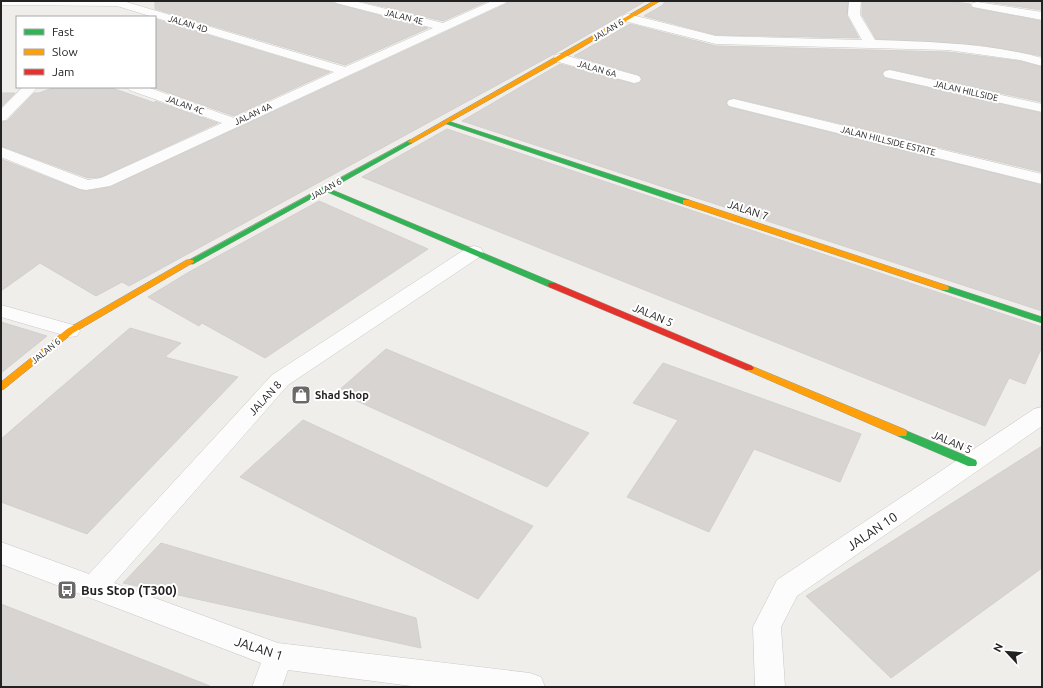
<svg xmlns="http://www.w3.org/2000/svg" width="1043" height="688" viewBox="0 0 1043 688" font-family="Ubuntu,sans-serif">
  <rect width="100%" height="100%" fill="#f0eeeb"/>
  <g fill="#d7d4d2" stroke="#d3d0cc">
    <path d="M155,1H332L336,4L428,28L345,65L155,9Z"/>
    <path d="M360,1H488L443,21Z"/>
    <path d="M508,1H646L554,54L129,286L122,282L96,296L40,263L1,291V159L80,190L86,191L110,187L506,4Z"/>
    <path d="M665,1H848L847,16L859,38L716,35L644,16L663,5Z"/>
    <path d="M862,1H948L970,4L973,8L1042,21V56L980,45L876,39L862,15Z"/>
    <path d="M980,1H1042V10Z"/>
    <path d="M155,19L330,72L234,116L155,88Z"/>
    <path d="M630,24L716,46L948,52L1020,61L1042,67V102L890,69L885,70L882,73L885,78L1042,113V172L734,98L729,99L726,102L729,107L1042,185V311L462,121L560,64L634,84L639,83L642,80L639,75L574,56Z"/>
    <path d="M55,87H109L155,103V101L218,123L101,177L88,178L1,146V122L7,121L34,93H39Z"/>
    <path d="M1,93H15L1,107Z"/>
    <path d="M447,129L1042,327V347L1025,384L1009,378L985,426L362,177Z"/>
    <path d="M319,201L428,249L265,358L202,323L199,326L148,297L189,272Z"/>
    <path d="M1,322L47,336L1,373Z"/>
    <path d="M130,328L181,343L165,357L238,377L87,534L1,502V439Z"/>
    <path d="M386,349L589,433L547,487L337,392Z"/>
    <path d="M663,363L861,434L840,482L754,449L709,532L627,497L678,420L633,403Z"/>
    <path d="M303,420L533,526L478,599L240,477Z"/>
    <path d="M1042,446V568L891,678L806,596Z"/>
    <path d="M161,543L416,618L421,648L123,583Z"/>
    <path d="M1,604L210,686L209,687H1Z"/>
  </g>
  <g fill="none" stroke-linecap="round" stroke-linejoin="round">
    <defs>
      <g id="street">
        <path d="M1,1H123L345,67L433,28L336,3L334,1H354L443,23L492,1H507L505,3L110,186L86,190L80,189L1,157V147L88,180L101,178L222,123L129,90L127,87H147L234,118L334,72L117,6L1,5Z"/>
        <path d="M849,1H861L860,15L875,40C931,42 988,43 1042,58V66L1020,60L948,50L716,44L624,21L622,18L624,15L628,14L716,36L862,40L848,15Z"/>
        <path d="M977,2L1042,12V20L973,7L971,5L973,3Z"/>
        <path d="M560,54L639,76L641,79L639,82L634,83L555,61L554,58L555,55Z"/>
        <path d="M890,70L1042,104V112L885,77L883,74L885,71Z"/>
        <path d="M23,87H38L6,120L1,121V109Z"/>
        <path d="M734,99L1042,174V184L729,106L727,103L729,100Z"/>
        <path d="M474,246L481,248L483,252L481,256L288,385L114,583L278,643L530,673L541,677L545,687H419L288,670L282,687H252L261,663L1,564V542L89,574L272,375L467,248Z"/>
        <path d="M1,305L77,326L80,331L77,336L70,337L1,317Z"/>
        <path d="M1042,407V426L797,596L781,627L785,687H755L753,627L777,580L1034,409Z"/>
      </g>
      <g id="fast">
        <path d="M444,121H448L689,200L690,202L689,204H683L444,123Z"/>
        <path d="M410,140L413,142L412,143L330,189L555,283L556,285L555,287H549L325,191L193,264H187L186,262Z"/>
        <path d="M942,286H948L1042,317V323L942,290L941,288Z"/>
        <path d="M902,429L976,460L977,463L976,466H968L898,436L897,433L898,430Z"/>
      </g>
      <g id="slow">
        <path d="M654,1H660L562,59L412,143L407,142Z"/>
        <path d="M683,200H689L948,286L949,288L948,290H942L683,204Z"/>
        <path d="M187,260H193L194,262L73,333L4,389L1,390V382L67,329Z"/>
        <path d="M749,365L906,430L907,433L906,436H898L746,370L744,368Z"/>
      </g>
      <path id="jam" d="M549,283H555L752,366L754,368L752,370H746L549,287L548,285Z"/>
    </defs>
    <use href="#street" stroke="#c9c8c7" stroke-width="1"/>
    <use href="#fast" stroke="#999a82" stroke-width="1"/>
    <use href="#slow" stroke="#999a82" stroke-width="1"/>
    <use href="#jam" stroke="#999a82" stroke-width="1"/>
    <use href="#street" fill="#fdfcfc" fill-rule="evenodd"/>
    <use href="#fast" fill="#30b455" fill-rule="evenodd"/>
    <use href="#slow" fill="#ff9f0a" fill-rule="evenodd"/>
    <use href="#jam" fill="#e5322d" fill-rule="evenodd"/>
  </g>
  <defs>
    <symbol id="shop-square" viewBox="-11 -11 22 22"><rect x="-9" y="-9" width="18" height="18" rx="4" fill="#6a6968" stroke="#fff"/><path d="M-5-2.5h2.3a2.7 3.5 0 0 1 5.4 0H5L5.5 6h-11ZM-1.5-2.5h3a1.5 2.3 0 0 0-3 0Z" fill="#fff"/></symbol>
    <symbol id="bus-square" viewBox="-11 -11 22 22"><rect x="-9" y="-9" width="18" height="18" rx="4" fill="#6a6968" stroke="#fff"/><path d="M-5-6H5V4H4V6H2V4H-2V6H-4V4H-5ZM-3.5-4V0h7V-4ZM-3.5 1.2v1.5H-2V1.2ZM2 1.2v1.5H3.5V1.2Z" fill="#fff"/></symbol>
  </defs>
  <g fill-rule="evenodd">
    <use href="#shop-square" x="290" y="384" width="22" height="22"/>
    <use href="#bus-square" x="56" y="579" width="22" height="22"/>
  </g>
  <g text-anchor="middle" stroke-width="4" stroke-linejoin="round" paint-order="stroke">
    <g font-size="9" fill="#222" stroke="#fff">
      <text transform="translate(404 17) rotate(14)" y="3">JALAN 4E</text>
      <text transform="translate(188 24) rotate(17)" y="3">JALAN 4D</text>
      <text transform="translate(608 30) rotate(-31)" y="3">JALAN 6</text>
      <text transform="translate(597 69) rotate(16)" y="3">JALAN 6A</text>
      <text transform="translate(966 91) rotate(13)" y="3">JALAN HILLSIDE</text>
      <text transform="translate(185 105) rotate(20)" y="3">JALAN 4C</text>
      <text transform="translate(253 114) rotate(-25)" y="3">JALAN 4A</text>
      <text transform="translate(888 141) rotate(14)" y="3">JALAN HILLSIDE ESTATE</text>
      <text transform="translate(326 189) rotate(-29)" y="3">JALAN 6</text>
      <text transform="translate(46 351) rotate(-39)" y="3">JALAN 6</text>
    </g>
    <g font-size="11" fill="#222" stroke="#fff">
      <text transform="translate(748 210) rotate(18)" y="4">JALAN 7</text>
      <text transform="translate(653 315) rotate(23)" y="4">JALAN 5</text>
      <text transform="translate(265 398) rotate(-47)" y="4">JALAN 8</text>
      <text transform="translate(952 442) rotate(23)" y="4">JALAN 5</text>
    </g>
    <g font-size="11" font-weight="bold" fill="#222" stroke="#fff" text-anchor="start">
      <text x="315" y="399">Shad Shop</text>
    </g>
    <g font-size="13" fill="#222" stroke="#fff">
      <text transform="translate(872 531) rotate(-34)" y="5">JALAN 10</text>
      <text transform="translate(259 648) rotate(18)" y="5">JALAN 1</text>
    </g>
    <g font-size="13" font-weight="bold" fill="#222" stroke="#fff" text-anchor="start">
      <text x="81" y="595">Bus Stop (T300)</text>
    </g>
  </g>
  <rect width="1043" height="688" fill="none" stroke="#222222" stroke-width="4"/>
  <rect x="16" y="16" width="140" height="72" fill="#ffffff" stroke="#a7a7a7"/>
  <rect x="24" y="29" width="20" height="6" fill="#30b455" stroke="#a7a7a7"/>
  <text x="52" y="36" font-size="12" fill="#222222">Fast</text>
  <rect x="24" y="49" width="20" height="6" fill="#ff9f0a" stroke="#a7a7a7"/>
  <text x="52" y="56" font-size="12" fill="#222222">Slow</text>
  <rect x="24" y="69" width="20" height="6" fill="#e5322d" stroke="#a7a7a7"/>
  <text x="52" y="76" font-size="12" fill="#222222">Jam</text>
  <g transform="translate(1007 652) rotate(296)" stroke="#ffffff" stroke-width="3" paint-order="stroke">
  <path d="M0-3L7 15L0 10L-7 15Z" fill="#222222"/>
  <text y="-6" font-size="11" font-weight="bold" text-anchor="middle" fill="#222222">N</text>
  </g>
</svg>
